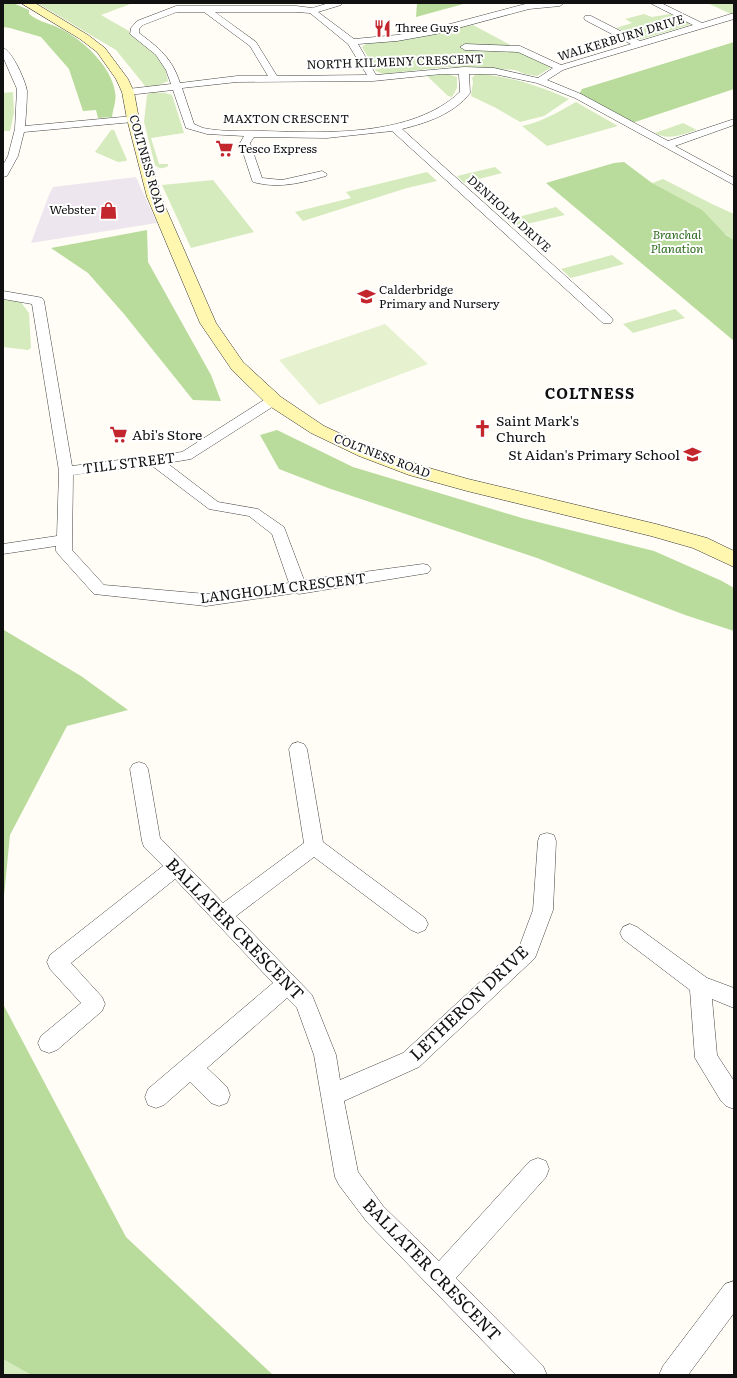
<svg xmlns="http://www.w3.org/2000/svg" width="737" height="1378" viewBox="0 0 737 1378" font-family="Literata,serif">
  <rect width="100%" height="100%" fill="#fffdf5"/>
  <path fill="#eee6ef" d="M136,177L157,223L31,243L49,195L53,187Z"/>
  <g fill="#d5ebbd">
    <path d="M37,3H133L101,15L129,31L130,34L155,55L165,67L168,81L157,86L146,87L116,50Z"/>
    <path d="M707,3H734V13L731,14Z"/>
    <path d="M644,14L652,17L670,14L690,23L689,25L642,39H637V36L616,28L632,23L625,19Z"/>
    <path d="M473,25L552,67L537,76L525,74L515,70L467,67H447L383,74L376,71L362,47L367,43L410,39Z"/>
    <path d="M447,74L457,77V88L452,97L448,96L427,76Z"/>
    <path d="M480,74C513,77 539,86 569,99L544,116L520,122L496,108L471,96L473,82L472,78L475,75Z"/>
    <path d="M13,92L14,113L10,131H3V93Z"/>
    <path d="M152,92L165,93L172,95L184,133L151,138L159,164H168V166C164,169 158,169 155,165L144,122L147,95Z"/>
    <path d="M576,102L618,126L547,146L522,126C542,122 558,112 576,102Z"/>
    <path d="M683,123L697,130C684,134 668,141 655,133Z"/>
    <path d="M111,130H114L127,160L126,161L118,162L95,152Z"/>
    <path d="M495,167L502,173L464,183L457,176Z"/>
    <path d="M427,172L437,181L407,188L303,221L295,212L351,198L346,192Z"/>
    <path d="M663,179L712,204L734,214V240L652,183Z"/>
    <path d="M213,180L254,232L191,248L162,185Z"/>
    <path d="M556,207L565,215L514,227L507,220Z"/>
    <path d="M612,255L624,264L571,278L561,269Z"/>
    <path d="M3,300L20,301L29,313L31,348L28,350L3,347Z"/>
    <path d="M675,309L685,318L633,333L623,324Z"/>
    <path d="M3,1359L31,1375H3Z"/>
  </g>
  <g fill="#b9dc9c">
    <path d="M3,3H13L29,10V14C40,22 45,22 57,27C81,38 111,65 115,92C117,99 113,109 112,117L98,118L96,110L83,111L69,69L41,37L10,28L3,27Z"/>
    <path d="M417,3H467L416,17Z"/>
    <path d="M734,42V89L629,124L578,96L582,89Z"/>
    <path d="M624,162L652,183L702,210L726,235L734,240V341L546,183L614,163Z"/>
    <path d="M147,230L148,262L211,375L221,401L193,400L124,314L88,273L51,248Z"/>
    <path d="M277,430L353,467L522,518L654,551L722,581L734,588V631L685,615L537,558L328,488L279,469L260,435Z"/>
    <path d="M4,630L81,676L128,710L67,726L10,835L3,906Z"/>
    <path d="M3,1004L126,1237L273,1375H31L3,1359Z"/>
  </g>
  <path fill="#e6f2cf" d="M385,324L428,364L319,405L279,360Z"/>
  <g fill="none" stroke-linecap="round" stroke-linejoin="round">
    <defs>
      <g id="street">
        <path d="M329,3H342L341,5L318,12L354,39L397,35L435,28L529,3H564L560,6L529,9L436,34L397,41L358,44L376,75L464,67L494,68L538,78L553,68L518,52L465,50L460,47L465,44L520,46L561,65L631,44L585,20L584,18L585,16H591L640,41L693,25L650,3H661L702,23L734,13V19L572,67L563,70L547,80L581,94L668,141L734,119V125L675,146L734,178V185L575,98L537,83L494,74H469L470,93C454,114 426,123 402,129L611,317L613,320L611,323H603L392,131L327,138L254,137L250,143L262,178L282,180L322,171L327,174L326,176C301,183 279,189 253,182L252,180L240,143L244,136L207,134L186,128L173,90L128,95L123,92L128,89L171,84L166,70L156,55L130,34L131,28L137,21L176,6H296L312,8ZM177,12H204L250,46L268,76H237L180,83C172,58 159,48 139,33V29L143,25ZM215,12H296L310,13L348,44L367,75L277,76L256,42ZM442,74H459L460,92C412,137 326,133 264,131C244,131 223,132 203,128L194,124L182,88L237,82L373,81Z"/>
        <path d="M3,48C12,50 26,82 27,91C27,102 26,114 25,126L133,116L138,119L133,122L24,132L18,156L7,176L3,177V165L8,156L15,129L17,89L3,57Z"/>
        <path d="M3,291L38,297L42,298L44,301L72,466L182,452L267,398H277L279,401L277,404L191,459L167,463L218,502L258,509L284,527L304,580L423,564L428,565L431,569L428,573L299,594L296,593L206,606L94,594L59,555L56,551V546L3,554V544L57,536L59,471L32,304L3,299ZM151,465L209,509L249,516L272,534L289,583L206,594L104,585L72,550L73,475Z"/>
        <path d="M298,742L304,744L307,749L323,842L425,918L428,924L425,930L418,933L411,930L314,857L236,916L312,995L336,1055L340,1080L403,1053L520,945L533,910L538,841L540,835L547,833L554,835L556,841L553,910L535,958L419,1067L344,1101L358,1172L383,1206L439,1261L530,1161L538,1158L546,1161L549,1169L546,1177L456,1278L543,1366L547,1375H516L367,1222L339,1185L335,1177L314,1055L297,1008L287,998L207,1068L227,1087L230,1095L227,1103L219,1106L211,1103L190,1082L164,1105L156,1108L148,1105L145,1097L148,1089L273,983L175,879L71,963L102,997L105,1004L102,1011L57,1050L49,1053L41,1050L38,1043L41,1036L81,1003L50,969L47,962L50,955L163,866L144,847L142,841L130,769L133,764L139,762L145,764L148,769L160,838L223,903L304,843L289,749L292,744Z"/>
        <path d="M630,924L637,927L707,978L734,988V1008L712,999L717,1055L734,1081V1109L726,1106L721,1101L695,1058L690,990L623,939L620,933L623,927Z"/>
        <path d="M734,1281V1313L688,1375H659L663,1366L725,1284Z"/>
      </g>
      <path id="secondary" d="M21,3H35L88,35L105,48L128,79L134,92L139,119L161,197L216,323L243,362L281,397L324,426L371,448L422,466L468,479L656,524L707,538L734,551V567L693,548L651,536L467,491L409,475L359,456L311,433L268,405L232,370L200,323L147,197L127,119L122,92L116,79L97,52L80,39Z"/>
    </defs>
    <use href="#street" stroke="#444" stroke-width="1"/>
    <use href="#secondary" stroke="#333" stroke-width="1"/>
    <use href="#street" fill="#fff" fill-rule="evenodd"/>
    <use href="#secondary" fill="#fff6b0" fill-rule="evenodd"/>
  </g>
  <defs>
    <symbol id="restaurant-bare" viewBox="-9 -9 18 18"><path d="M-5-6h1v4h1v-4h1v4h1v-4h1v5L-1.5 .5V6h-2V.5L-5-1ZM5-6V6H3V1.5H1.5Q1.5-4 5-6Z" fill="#c4262e" stroke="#fff" stroke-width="2.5" paint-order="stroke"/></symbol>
    <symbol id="supermarket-bare" viewBox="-9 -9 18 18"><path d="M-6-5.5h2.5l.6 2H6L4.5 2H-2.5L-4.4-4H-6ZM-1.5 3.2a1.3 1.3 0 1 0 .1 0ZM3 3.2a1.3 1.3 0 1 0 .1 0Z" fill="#c4262e" stroke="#fff" stroke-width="2.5" paint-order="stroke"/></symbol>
    <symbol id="shop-bare" viewBox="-9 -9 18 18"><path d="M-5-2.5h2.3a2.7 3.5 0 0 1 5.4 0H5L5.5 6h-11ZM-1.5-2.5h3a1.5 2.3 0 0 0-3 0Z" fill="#c4262e" stroke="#fff" stroke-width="2.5" paint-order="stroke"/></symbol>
    <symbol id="school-bare" viewBox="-9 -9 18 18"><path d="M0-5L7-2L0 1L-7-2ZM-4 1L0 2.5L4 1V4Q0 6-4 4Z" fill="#c4262e" stroke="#fff" stroke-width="2.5" paint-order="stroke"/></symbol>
    <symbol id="church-bare" viewBox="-9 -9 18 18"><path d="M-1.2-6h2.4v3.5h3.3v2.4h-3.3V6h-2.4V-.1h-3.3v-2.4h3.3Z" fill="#c4262e" stroke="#fff" stroke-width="2.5" paint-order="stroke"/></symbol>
  </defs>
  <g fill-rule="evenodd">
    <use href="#restaurant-bare" x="370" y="16" width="25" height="25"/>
    <use href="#supermarket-bare" x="212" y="136" width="25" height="25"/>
    <use href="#shop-bare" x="96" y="198" width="25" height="25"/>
    <use href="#school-bare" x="354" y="284" width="25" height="25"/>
    <use href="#church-bare" x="470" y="416" width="25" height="25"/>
    <use href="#supermarket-bare" x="106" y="422" width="25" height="25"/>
    <use href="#school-bare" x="680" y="442" width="25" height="25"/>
  </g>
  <g text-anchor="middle" stroke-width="4" stroke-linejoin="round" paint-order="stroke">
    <g font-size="12" fill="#111" stroke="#fff" text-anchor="start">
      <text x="395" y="32">Three Guys</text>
      <text x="238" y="153">Tesco Express</text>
      <text x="96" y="214" text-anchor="end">Webster</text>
      <text x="379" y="294">Calderbridge<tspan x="379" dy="14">Primary and Nursery</tspan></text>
    </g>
    <g font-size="12" fill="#111" stroke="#fff">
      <text transform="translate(621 38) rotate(-17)" y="4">WALKERBURN DRIVE</text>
      <text transform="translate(395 62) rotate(-2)" y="4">NORTH KILMENY CRESCENT</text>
      <text x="286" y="123">MAXTON CRESCENT</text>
      <text transform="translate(147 164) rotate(74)" y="4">COLTNESS ROAD</text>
      <text transform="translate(509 214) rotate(42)" y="4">DENHOLM DRIVE</text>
      <text transform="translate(382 456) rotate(21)" y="4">COLTNESS ROAD</text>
    </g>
    <g font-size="12" font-style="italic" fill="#2f6b1f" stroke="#fff">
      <text x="677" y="239">Branchal<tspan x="677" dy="14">Planation</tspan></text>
    </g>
    <g font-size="14" fill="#111" stroke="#fff" text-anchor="start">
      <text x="496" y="426">Saint Mark's<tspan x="496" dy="16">Church</tspan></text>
      <text x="132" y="440">Abi's Store</text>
      <text x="680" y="460" text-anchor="end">St Aidan's Primary School</text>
    </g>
    <g font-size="14" fill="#111" stroke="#fff">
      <text transform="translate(129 463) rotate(-7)" y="5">TILL STREET</text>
      <text transform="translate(283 588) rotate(-7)" y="5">LANGHOLM CRESCENT</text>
    </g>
    <g font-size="15" font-weight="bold" letter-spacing="1" fill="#111" stroke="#fff">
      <text x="590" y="399">COLTNESS</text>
    </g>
    <g font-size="17" fill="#111" stroke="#fff">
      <text transform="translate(235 929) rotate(46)" y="6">BALLATER CRESCENT</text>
      <text transform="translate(469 1003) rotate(-44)" y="6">LETHERON DRIVE</text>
      <text transform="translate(432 1270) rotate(46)" y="6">BALLATER CRESCENT</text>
    </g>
  </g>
  <rect width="737" height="1378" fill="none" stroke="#111111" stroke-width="8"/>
</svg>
